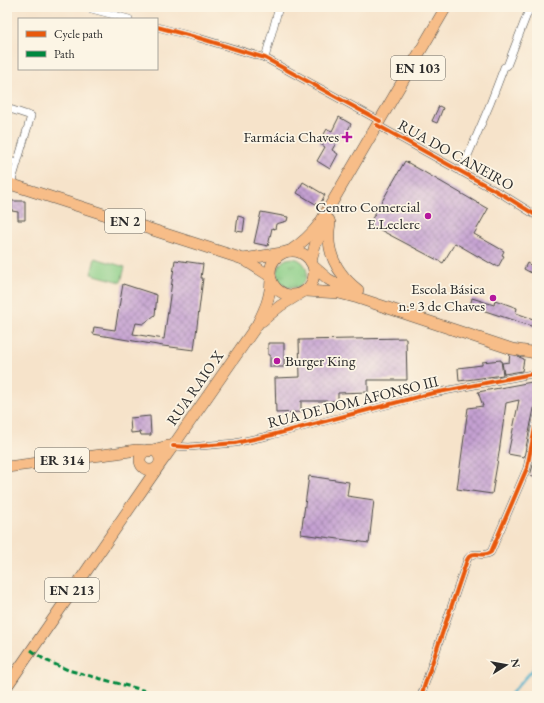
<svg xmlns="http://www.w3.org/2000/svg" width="544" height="703" viewBox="0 0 544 703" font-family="'EB Garamond',serif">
  <defs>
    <pattern id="grass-tufts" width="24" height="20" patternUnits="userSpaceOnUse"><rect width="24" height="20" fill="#8bce87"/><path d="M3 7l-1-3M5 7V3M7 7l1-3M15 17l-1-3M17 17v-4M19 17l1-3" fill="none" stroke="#78b175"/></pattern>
    <pattern id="building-cross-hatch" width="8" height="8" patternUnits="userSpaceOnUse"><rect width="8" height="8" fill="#c4a0d1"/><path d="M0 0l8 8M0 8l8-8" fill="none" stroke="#9f83aa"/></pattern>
  </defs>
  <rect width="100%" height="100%" fill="#fcf5e5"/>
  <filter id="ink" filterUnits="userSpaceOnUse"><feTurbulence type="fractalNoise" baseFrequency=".025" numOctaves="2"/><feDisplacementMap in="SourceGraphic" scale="8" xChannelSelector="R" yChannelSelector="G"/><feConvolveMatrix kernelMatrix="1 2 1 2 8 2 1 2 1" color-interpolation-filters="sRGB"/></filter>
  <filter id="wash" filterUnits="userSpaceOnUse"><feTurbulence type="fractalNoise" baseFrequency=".012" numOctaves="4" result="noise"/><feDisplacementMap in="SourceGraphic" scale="16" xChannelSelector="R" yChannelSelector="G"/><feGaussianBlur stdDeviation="0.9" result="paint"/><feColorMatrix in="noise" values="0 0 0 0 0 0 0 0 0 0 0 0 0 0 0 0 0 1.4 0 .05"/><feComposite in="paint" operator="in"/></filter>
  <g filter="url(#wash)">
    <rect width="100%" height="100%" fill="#f6e3ca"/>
    <circle fill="url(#grass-tufts)" stroke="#5b7c59" cx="292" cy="273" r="15"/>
    <path fill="#8bce87" stroke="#5b7c59" d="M95,258L125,267L121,282L91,274Z"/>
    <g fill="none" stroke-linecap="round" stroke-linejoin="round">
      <path stroke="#4cafcb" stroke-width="2" d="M509,696L533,669L537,660"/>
    </g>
    <g id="blocks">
      <g fill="url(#building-cross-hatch)">
        <path d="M439,106L443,108L437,123L432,121Z"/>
        <path d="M339,117L351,124L344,138L340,136L332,150L338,154L330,169L317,161L325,147L319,143L327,129L332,131Z"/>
        <path d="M405,161L488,209L474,234L504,251L502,255L504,256L498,267L495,265V266L455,243L443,263L369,224Z"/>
        <path d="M303,182L325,195L319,206L297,193Z"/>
        <path d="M12,201H25V220H18V212L12,211Z"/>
        <path d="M261,212L288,217L287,221L276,224L275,229L272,228L268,246L254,243Z"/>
        <path d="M238,216L245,218L243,232L236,231Z"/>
        <path d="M175,260L203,264L201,278H203L194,350L163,346L93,334L94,327L115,330L123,284L157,295L155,315L143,324L136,323L133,334L164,339Z"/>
        <path d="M527,263L537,269V276L524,269Z"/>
        <path d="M472,298L494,305L495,300L517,308L516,313L536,320L534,327L470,306Z"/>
        <path d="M406,338L407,380H368V392L338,393V401H301V412L276,413L275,378L300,377L299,340Z"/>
        <path d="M268,343H284V367H270V355H268Z"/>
        <path d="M510,353L519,356V357L524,359L522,371L504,374L502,363L509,362Z"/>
        <path d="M501,360L503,375L459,381L458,368L482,365V362Z"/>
        <path d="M537,381V394L524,457L508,454L519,400L506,403L499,453L492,494L457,489L468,408L483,406L478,392Z"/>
        <path d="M150,416L151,435H141L140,432L131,433L130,418Z"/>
        <path d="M535,458L537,459V478L530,476Z"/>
        <path d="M309,476L349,482L347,496L374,500L369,543L301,534Z"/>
      </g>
    </g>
  </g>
  <g filter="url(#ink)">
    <use href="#blocks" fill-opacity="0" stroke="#494743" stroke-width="1"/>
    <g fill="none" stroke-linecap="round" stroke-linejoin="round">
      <defs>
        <g id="minor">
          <path d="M84,7L129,19"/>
          <path d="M157,27L199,38L265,58L380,121"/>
          <path d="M265,58L279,7"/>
          <path d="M7,108L31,116L11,184"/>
          <path d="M377,125L505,196L537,216"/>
          <path d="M7,160L17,163"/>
          <path d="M461,172L490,104L503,70L504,67L507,66L530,7"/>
          <path d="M173,446L189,447L235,443L272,435L429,394L537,373"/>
          <path d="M421,696L467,560C473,548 482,559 491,552L527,468L537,418"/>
        </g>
        <g id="primary">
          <path d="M7,183L243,259L270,276"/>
          <path d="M330,223C325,250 336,273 358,290"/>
          <path d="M290,251C302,243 311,235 320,223L446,7"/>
          <circle cx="292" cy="273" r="22"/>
          <path d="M243,259L282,253"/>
          <path d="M311,262L315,245L329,220"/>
          <path d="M314,267L328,279L340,286L353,290"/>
          <path d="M306,291L339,293L358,298L512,349L531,352L537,354"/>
          <path d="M262,321L280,306L298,295"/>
          <circle cx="150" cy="460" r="10"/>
          <path d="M7,467L117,453L136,450L149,451L168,446H173"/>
          <path d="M7,686L158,467L173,446L257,325C265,309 270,299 271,280"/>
        </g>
      </defs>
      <use href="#minor" stroke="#494743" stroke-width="8"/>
      <use href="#primary" stroke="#494743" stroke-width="12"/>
      <use href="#minor" stroke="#fff" stroke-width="7"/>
      <use href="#primary" stroke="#f7bd88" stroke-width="11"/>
      <path stroke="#00873e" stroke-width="3" stroke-dasharray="6 3" stroke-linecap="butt" d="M31,650L45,660L68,670L165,696"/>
      <defs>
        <g id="cycleway">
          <path d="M157,27L199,38L265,58L380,121"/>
          <path d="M377,125L505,196L537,216"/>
          <path d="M173,446L189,447L235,443L272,435L429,394L537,373"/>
          <path d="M421,696L467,560C473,548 482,559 491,552L527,468L537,418"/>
        </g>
      </defs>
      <use href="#cycleway" stroke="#fcf5e5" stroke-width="6"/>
      <use href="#cycleway" stroke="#e8590c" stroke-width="4"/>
    </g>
  </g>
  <g fill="#b5179e" stroke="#fcf5e5" stroke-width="1.5">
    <path d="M345 131h4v4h4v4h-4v4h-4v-4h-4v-4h4z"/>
    <circle cx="428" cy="216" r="4"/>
    <circle cx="493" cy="298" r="4"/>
    <circle cx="277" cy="361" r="4"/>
  </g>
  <g text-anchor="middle" stroke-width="3.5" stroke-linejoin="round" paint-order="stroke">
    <g fill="#fcf5e5" stroke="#6a6863" stroke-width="1">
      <rect x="391" y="56" width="54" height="24" rx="3"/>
      <rect x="105" y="209" width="40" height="24" rx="3"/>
      <rect x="35" y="448" width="54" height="24" rx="3"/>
      <rect x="45" y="578" width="54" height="24" rx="3"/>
    </g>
    <g font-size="14" font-weight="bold" fill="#2b2b2b">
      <text x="418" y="73">EN 103</text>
      <text x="125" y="226">EN 2</text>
      <text x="62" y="465">ER 314</text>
      <text x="72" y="595">EN 213</text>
    </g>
    <g font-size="15" fill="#2b2b2b" stroke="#fcf5e5" text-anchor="end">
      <text x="339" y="142">Farmácia Chaves</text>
      <text x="420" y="212">Centro Comercial<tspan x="420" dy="17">E.Leclerc</tspan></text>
      <text x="485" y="294">Escola Básica<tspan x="485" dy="17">n.º 3 de Chaves</tspan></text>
      <text x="285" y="366" text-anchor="start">Burger King</text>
    </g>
    <g font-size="15" fill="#2b2b2b" stroke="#fcf5e5">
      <text transform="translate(456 155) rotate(29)" y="5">RUA DO CANEIRO</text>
      <text transform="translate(195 388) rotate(-55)" y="5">RUA RAIO X</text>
      <text transform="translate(353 402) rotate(-14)" y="5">RUA DE DOM AFONSO III</text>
    </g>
  </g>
  <rect width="544" height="703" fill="none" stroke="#fcf5e5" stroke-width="24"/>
  <rect x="18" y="18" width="140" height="52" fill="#fcf5e5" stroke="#a8a49b"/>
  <rect x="26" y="31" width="20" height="6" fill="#e8590c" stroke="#a8a49b"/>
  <text x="54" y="38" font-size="12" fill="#2b2b2b">Cycle path</text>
  <rect x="26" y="51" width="20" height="6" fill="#00873e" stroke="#a8a49b"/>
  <text x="54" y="58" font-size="12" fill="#2b2b2b">Path</text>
  <g transform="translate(506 665) rotate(79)" stroke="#fcf5e5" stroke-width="3" paint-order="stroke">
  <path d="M0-3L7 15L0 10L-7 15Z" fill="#2b2b2b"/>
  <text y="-6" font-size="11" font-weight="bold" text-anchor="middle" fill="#2b2b2b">N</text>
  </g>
</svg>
